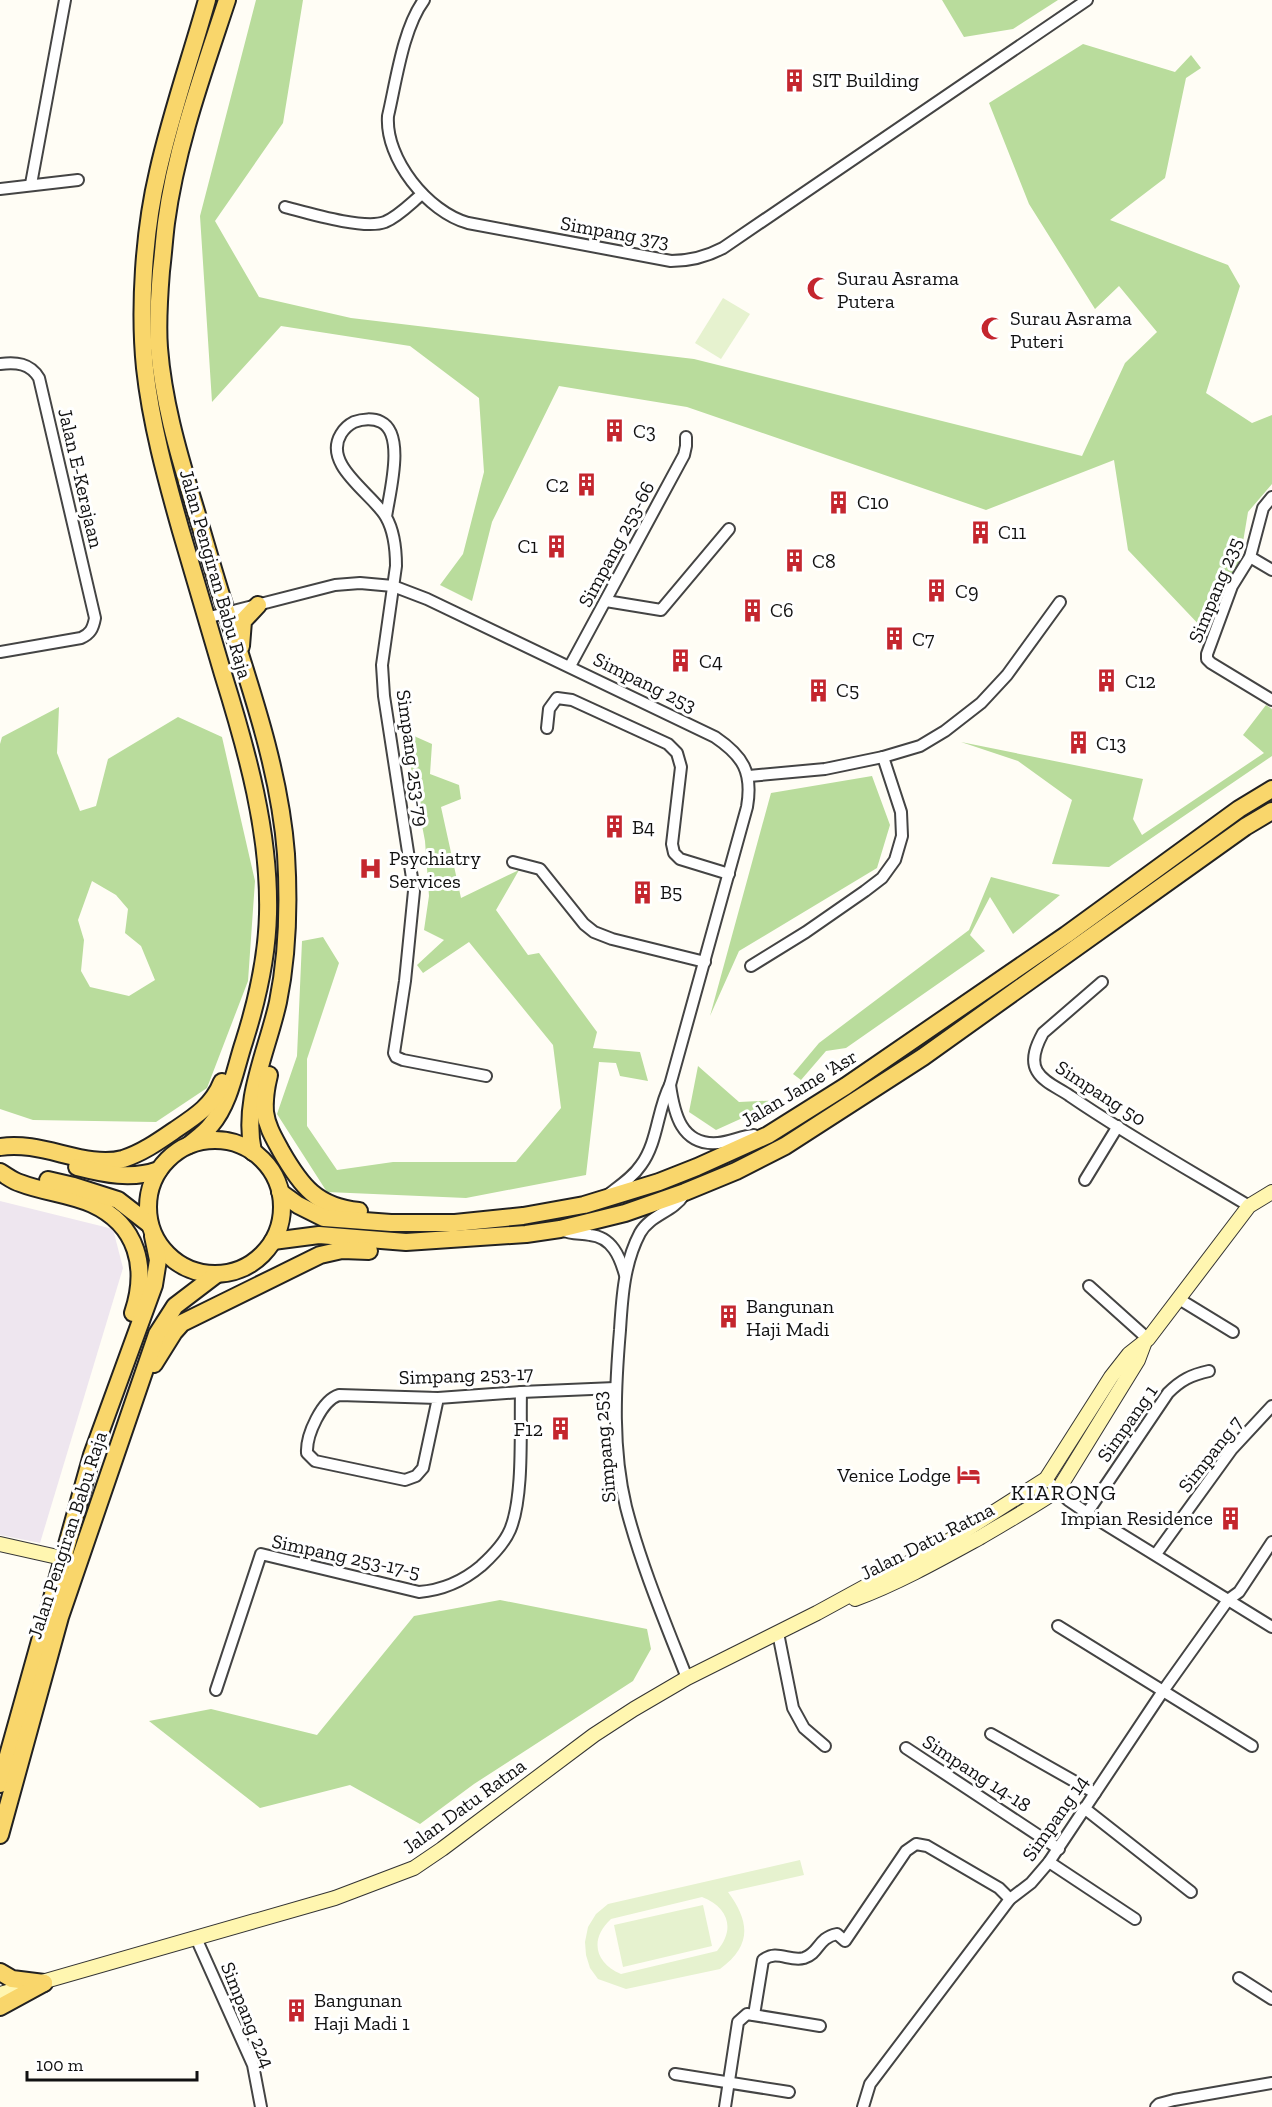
<svg xmlns="http://www.w3.org/2000/svg" width="1272" height="2107" viewBox="0 0 1272 2107" font-family="'Zilla Slab',serif">
  <rect width="100%" height="100%" fill="#fffdf5"/>
  <path fill="#eee6ef" d="M0,1201L113,1229L123,1268L40,1543L0,1535Z"/>
  <g fill="#b9dc9c" fill-rule="evenodd">
    <path d="M256,0H303L283,123L215,221L259,297L351,318L694,359L1082,456L1125,363L1157,332L1119,286L1095,309L1029,204L989,103L1083,44L1175,72L1191,55L1201,68L1186,78L1165,178L1110,220L1228,265L1240,286L1206,393L1252,423L1272,415V484L1248,512L1240,560L1204,630L1128,550L1114,460L986,510L687,407L559,386L492,522L472,601L440,585L463,554L484,472L479,398L410,346L281,326L212,402L200,216Z"/>
    <path d="M942,0H1058L1013,29L964,37Z"/>
    <path d="M1266,705L1272,709V756L1109,867L1052,864L1072,800L1018,761L961,742L1143,779L1133,819L1142,835L1264,753L1243,735Z"/>
    <path d="M59,707L57,753L80,811L96,806L108,759L178,717L222,737L255,881L248,981L207,1088L156,1122L33,1120L0,1109V744L2,737ZM92,881L116,895L128,909L125,933L141,946L155,980L129,996L90,987L81,971L84,940L78,920Z"/>
    <path d="M414,736L432,744L430,774L459,785L461,799L441,807L461,898L519,870L496,910L528,955L539,953L597,1032L593,1048L640,1052L648,1081L620,1076L616,1063L599,1062L586,1175L466,1198L327,1192L277,1114L297,1056L302,941L323,937L339,963L307,1059V1126L337,1170L393,1162H516L561,1108L553,1045L469,942L423,973L417,965L444,940L424,930L429,896L425,841L407,747Z"/>
    <path d="M872,776L890,825L877,868L739,951L710,1016L771,793Z"/>
    <path d="M991,877L1060,895L1013,934L990,897L970,935L985,951L846,1048L826,1051L801,1080L793,1074L819,1043L969,930Z"/>
    <path d="M698,1066L739,1102L782,1100L716,1130L689,1112Z"/>
    <path d="M500,1600L647,1629L651,1649L633,1681L474,1784L420,1824L350,1785L260,1808L149,1721L211,1709L317,1735L414,1616Z"/>
  </g>
  <g fill="#e6f2cf" fill-rule="evenodd">
    <path d="M723,298L750,314L721,359L695,343Z"/>
    <path d="M800,1860L804,1875L728,1892C750,1922 752,1945 720,1969L626,1989L598,1979L590,1968L586,1955L585,1942L588,1927L596,1914L608,1904ZM702,1897C728,1907 736,1929 717,1951L621,1974C595,1963 589,1939 611,1919Z"/>
    <path d="M703,1905L712,1946L623,1967L614,1925Z"/>
  </g>
  <g fill="none" stroke-linecap="round" stroke-linejoin="round">
    <defs>
      <g id="street">
        <path d="M424,0C403,28 396,82 388,116C385,159 428,212 468,223L671,261C690,261 706,257 723,248L1087,0"/>
        <path d="M31,184L65,0"/>
        <path d="M0,189L78,180"/>
        <path d="M285,207C308,213 364,230 385,222C399,216 411,203 422,194"/>
        <path d="M0,364C16,362 30,363 39,378L95,618C93,629 90,634 81,638L0,652"/>
        <path d="M1272,497L1263,508L1250,557L1232,586L1207,654V659L1211,663L1272,700"/>
        <path d="M386,517C389,495 406,434 381,422C373,418 362,419 354,422C348,425 344,429 341,434C322,465 373,494 386,517C394,531 396,551 396,566L382,665L384,696L414,891L405,981L394,1053L396,1057L403,1060L486,1076"/>
        <path d="M1250,557L1272,570"/>
        <path d="M606,601L661,610L729,529"/>
        <path d="M206,618L335,585L360,583L393,586L427,599L715,737C743,756 753,772 747,807L670,1085C657,1110 658,1142 641,1165C633,1177 621,1185 609,1194"/>
        <path d="M570,666L684,455L686,446V437"/>
        <path d="M547,728L549,709L557,698L572,700L668,744L677,753L681,767L672,844L674,853L680,859L729,874"/>
        <path d="M749,776L825,769L883,757L920,746L945,731L981,703L1007,675L1060,602"/>
        <path d="M513,862L540,869L584,924L594,932L612,939L705,962"/>
        <path d="M751,966L806,932L865,891L882,878L895,860L902,836L901,812L883,757"/>
        <path d="M1102,982L1043,1033C1037,1044 1030,1059 1037,1071C1044,1083 1059,1088 1070,1096C1127,1135 1189,1170 1249,1206"/>
        <path d="M670,1085C674,1113 681,1146 718,1143C730,1142 742,1136 754,1135"/>
        <path d="M1085,1180L1118,1126"/>
        <path d="M684,1195C673,1212 650,1215 640,1233C624,1263 622,1298 620,1330C615,1389 612,1449 626,1507C641,1565 665,1622 687,1678"/>
        <path d="M562,1230C572,1235 580,1233 590,1235C612,1237 620,1257 625,1275"/>
        <path d="M1089,1286L1148,1339"/>
        <path d="M1179,1299L1233,1332"/>
        <path d="M438,1398L423,1468L416,1476L405,1480L315,1461L307,1453C306,1435 322,1400 339,1395L438,1398L521,1392L615,1388"/>
        <path d="M1046,1479L1068,1500L1087,1513L1272,1627"/>
        <path d="M1087,1513L1168,1393C1181,1380 1191,1375 1209,1371"/>
        <path d="M1156,1554L1232,1449L1272,1406"/>
        <path d="M1058,1626L1252,1746"/>
        <path d="M778,1633L793,1708L804,1728L825,1746"/>
        <path d="M216,1690L261,1554L419,1592C443,1590 462,1582 481,1566C492,1556 504,1544 510,1530C524,1497 520,1429 521,1392"/>
        <path d="M991,1734L1095,1793"/>
        <path d="M906,1748L1059,1849"/>
        <path d="M1084,1808L1191,1892"/>
        <path d="M1049,1862L1135,1919"/>
        <path d="M196,1938L253,2065L261,2107"/>
        <path d="M1239,1978L1272,1999"/>
        <path d="M754,2015L763,1960C777,1949 789,1962 804,1958C820,1953 817,1938 837,1934L845,1941L906,1851L916,1844L927,1846L999,1888L1010,1899"/>
        <path d="M675,2074L789,2092"/>
        <path d="M725,2107L738,2022L747,2014L820,2026"/>
        <path d="M863,2107L870,2084L1010,1899L1031,1883L1049,1862L1163,1691L1228,1600L1239,1592L1272,1542"/>
        <path d="M1156,2107L1159,2104L1174,2100L1272,2083"/>
      </g>
      <g id="secondary">
        <path d="M0,1544L62,1558"/>
        <path d="M855,1599C898,1583 939,1560 979,1538C1006,1522 1033,1507 1058,1490L1138,1360L1144,1344"/>
        <path d="M0,1994L335,1898L414,1868L442,1849L594,1735L634,1709L687,1678L817,1613L947,1542L1046,1479L1111,1377L1129,1354L1148,1339L1249,1206L1272,1192"/>
      </g>
      <g id="primary">
        <path d="M227,0C203,73 176,147 166,223C164,239 163,255 161,271C159,296 157,322 159,348C163,399 177,449 192,498C205,540 216,582 230,623C254,698 280,775 286,854C289,903 288,953 278,1002C267,1052 242,1100 253,1152"/>
        <path d="M241,646L243,621L258,605"/>
        <path d="M269,1075C266,1087 264,1099 265,1112C267,1127 274,1138 281,1151C301,1186 317,1207 359,1211"/>
        <circle cx="215" cy="1207" r="67"/>
        <path d="M189,1145C196,1139 205,1133 211,1125C230,1103 235,1069 244,1042C257,1001 267,958 268,914C270,833 247,751 223,674C209,627 195,579 181,531C166,478 151,423 145,368C139,308 144,231 158,172C171,114 191,57 207,0"/>
        <path d="M0,1147C42,1140 85,1169 123,1159C142,1153 159,1141 175,1130C196,1116 213,1105 222,1082"/>
        <path d="M77,1167C105,1174 131,1180 159,1170"/>
        <path d="M0,1172C7,1176 13,1181 20,1183C43,1192 70,1194 92,1204C138,1225 148,1268 133,1313"/>
        <path d="M48,1180L74,1186L118,1200L149,1224"/>
        <path d="M280,1192L298,1205L324,1218L391,1223H455L523,1216L584,1205L659,1182L697,1167L768,1135L846,1086L1066,935L1239,809L1272,789"/>
        <path d="M273,1241L319,1235L406,1242L526,1234L560,1229L625,1213L685,1192L736,1171L785,1146L923,1057L1245,827L1272,811"/>
        <path d="M154,1364L174,1332L182,1323L320,1255L342,1250L369,1251"/>
        <path d="M0,1784L92,1455L154,1285L158,1260L153,1236"/>
        <path d="M0,1835L60,1617L157,1334L175,1306L217,1274"/>
        <path d="M0,1972L12,1979L44,1983"/>
        <path d="M0,2007L44,1983"/>
      </g>
    </defs>
    <use href="#street" stroke="#444" stroke-width="14"/>
    <use href="#secondary" stroke="#333" stroke-width="16"/>
    <use href="#primary" stroke="#222" stroke-width="20"/>
    <use href="#street" stroke="#fff" stroke-width="10"/>
    <use href="#secondary" stroke="#fff6b0" stroke-width="14"/>
    <use href="#primary" stroke="#f9d66b" stroke-width="16"/>
  </g>
  <defs>
    <symbol id="building-bare" viewBox="-9 -9 18 18"><path d="M-4-6H4V6H1V3H-1V6H-4ZM-2.5-4.3h1.7v1.8h-1.7ZM.8-4.3h1.7v1.8H.8ZM-2.5-1h1.7V.8h-1.7ZM.8-1h1.7V.8H.8Z" fill="#c4262e" stroke="#fff" stroke-width="2.5" paint-order="stroke"/></symbol>
    <symbol id="mosque-bare" viewBox="-9 -9 18 18"><path d="M3.5-4.9A6 6 0 1 0 3.5 4.9A5 5 0 1 1 3.5-4.9Z" fill="#c4262e" stroke="#fff" stroke-width="2.5" paint-order="stroke"/></symbol>
    <symbol id="hospital-bare" viewBox="-9 -9 18 18"><path d="M-5-5h3v3.5h4V-5h3V5h-3V1.5h-4V5h-3Z" fill="#c4262e" stroke="#fff" stroke-width="2.5" paint-order="stroke"/></symbol>
    <symbol id="hotel-bare" viewBox="-9 -9 18 18"><path d="M-6-4.5h1.5V1H6V5H4.5V3h-9V5H-6ZM-4 0a1.8 1.8 0 1 1 3.6 0ZM.5 0V-2.5h3Q6-2.5 6 0Z" fill="#c4262e" stroke="#fff" stroke-width="2.5" paint-order="stroke"/></symbol>
  </defs>
  <g fill-rule="evenodd">
    <use href="#building-bare" x="778" y="64" width="33" height="33"/>
    <use href="#mosque-bare" x="802" y="272" width="33" height="33"/>
    <use href="#mosque-bare" x="976" y="312" width="33" height="33"/>
    <use href="#building-bare" x="598" y="414" width="33" height="33"/>
    <use href="#building-bare" x="570" y="468" width="33" height="33"/>
    <use href="#building-bare" x="822" y="486" width="33" height="33"/>
    <use href="#building-bare" x="964" y="516" width="33" height="33"/>
    <use href="#building-bare" x="540" y="530" width="33" height="33"/>
    <use href="#building-bare" x="778" y="544" width="33" height="33"/>
    <use href="#building-bare" x="920" y="574" width="33" height="33"/>
    <use href="#building-bare" x="736" y="594" width="33" height="33"/>
    <use href="#building-bare" x="878" y="622" width="33" height="33"/>
    <use href="#building-bare" x="664" y="644" width="33" height="33"/>
    <use href="#building-bare" x="1090" y="664" width="33" height="33"/>
    <use href="#building-bare" x="802" y="674" width="33" height="33"/>
    <use href="#building-bare" x="1062" y="726" width="33" height="33"/>
    <use href="#building-bare" x="598" y="810" width="33" height="33"/>
    <use href="#hospital-bare" x="354" y="852" width="33" height="33"/>
    <use href="#building-bare" x="626" y="876" width="33" height="33"/>
    <use href="#building-bare" x="712" y="1300" width="33" height="33"/>
    <use href="#building-bare" x="544" y="1412" width="33" height="33"/>
    <use href="#hotel-bare" x="952" y="1458" width="33" height="33"/>
    <use href="#building-bare" x="1214" y="1502" width="33" height="33"/>
    <use href="#building-bare" x="280" y="1994" width="33" height="33"/>
  </g>
  <g text-anchor="middle" stroke-width="6" stroke-linejoin="round" paint-order="stroke">
    <g font-size="20" fill="#111" stroke="#fff" text-anchor="start">
      <text x="812" y="87">SIT Building</text>
      <text x="837" y="285">Surau Asrama<tspan x="837" dy="23">Putera</tspan></text>
      <text x="1010" y="325">Surau Asrama<tspan x="1010" dy="23">Puteri</tspan></text>
      <text x="633" y="438">C3</text>
      <text x="569" y="492" text-anchor="end">C2</text>
      <text x="857" y="509">C10</text>
      <text x="998" y="539">C11</text>
      <text x="538" y="553" text-anchor="end">C1</text>
      <text x="812" y="568">C8</text>
      <text x="955" y="598">C9</text>
      <text x="770" y="617">C6</text>
      <text x="912" y="646">C7</text>
      <text x="699" y="668">C4</text>
      <text x="1125" y="688">C12</text>
      <text x="836" y="697">C5</text>
      <text x="1096" y="750">C13</text>
      <text x="632" y="834">B4</text>
      <text x="389" y="865">Psychiatry<tspan x="389" dy="23">Services</tspan></text>
      <text x="660" y="899">B5</text>
      <text x="746" y="1313">Bangunan<tspan x="746" dy="23">Haji Madi</tspan></text>
      <text x="543" y="1436" text-anchor="end">F12</text>
      <text x="951" y="1482" text-anchor="end">Venice Lodge</text>
      <text x="1213" y="1525" text-anchor="end">Impian Residence</text>
      <text x="314" y="2007">Bangunan<tspan x="314" dy="23">Haji Madi 1</tspan></text>
    </g>
    <g font-size="20" fill="#111" stroke="#fff">
      <text transform="translate(615 232) rotate(10)" y="7">Simpang 373</text>
      <text transform="translate(81 478) rotate(77)" y="7">Jalan E-Kerajaan</text>
      <text transform="translate(616 544) rotate(-62)" y="7">Simpang 253-66</text>
      <text transform="translate(216 574) rotate(74)" y="7">Jalan Pengiran Babu Raja</text>
      <text transform="translate(1215 590) rotate(-68)" y="7">Simpang 235</text>
      <text transform="translate(645 682) rotate(26)" y="7">Simpang 253</text>
      <text transform="translate(413 758) rotate(82)" y="7">Simpang 253-79</text>
      <text transform="translate(799 1088) rotate(-31)" y="7">Jalan Jame 'Asr</text>
      <text transform="translate(1101 1093) rotate(33)" y="7">Simpang 50</text>
      <text transform="translate(466 1375) rotate(-2)" y="7">Simpang 253-17</text>
      <text transform="translate(1127 1423) rotate(-55)" y="7">Simpang 1</text>
      <text transform="translate(604 1447) rotate(-95)" y="7">Simpang 253</text>
      <text transform="translate(1210 1454) rotate(-52)" y="7">Simpang 7</text>
      <text transform="translate(67 1535) rotate(-72)" y="7">Jalan Pengiran Babu Raja</text>
      <text transform="translate(927 1541) rotate(-27)" y="7">Jalan Datu Ratna</text>
      <text transform="translate(346 1556) rotate(12)" y="7">Simpang 253-17-5</text>
      <text transform="translate(977 1773) rotate(33)" y="7">Simpang 14-18</text>
      <text transform="translate(464 1806) rotate(-36)" y="7">Jalan Datu Ratna</text>
      <text transform="translate(1055 1818) rotate(-55)" y="7">Simpang 14</text>
      <text transform="translate(248 2015) rotate(68)" y="7">Simpang 224</text>
    </g>
    <g font-size="22" letter-spacing="1.5" fill="#111" stroke="#fff">
      <text x="1064" y="1500">KIARONG</text>
    </g>
  </g>
  <path d="M27 2071v9h170v-9" fill="none" stroke="#111111" stroke-width="3"/>
  <text x="36" y="2071" font-size="18" fill="#111111" stroke="#ffffff" stroke-width="4.5" paint-order="stroke">100 m</text>
</svg>
